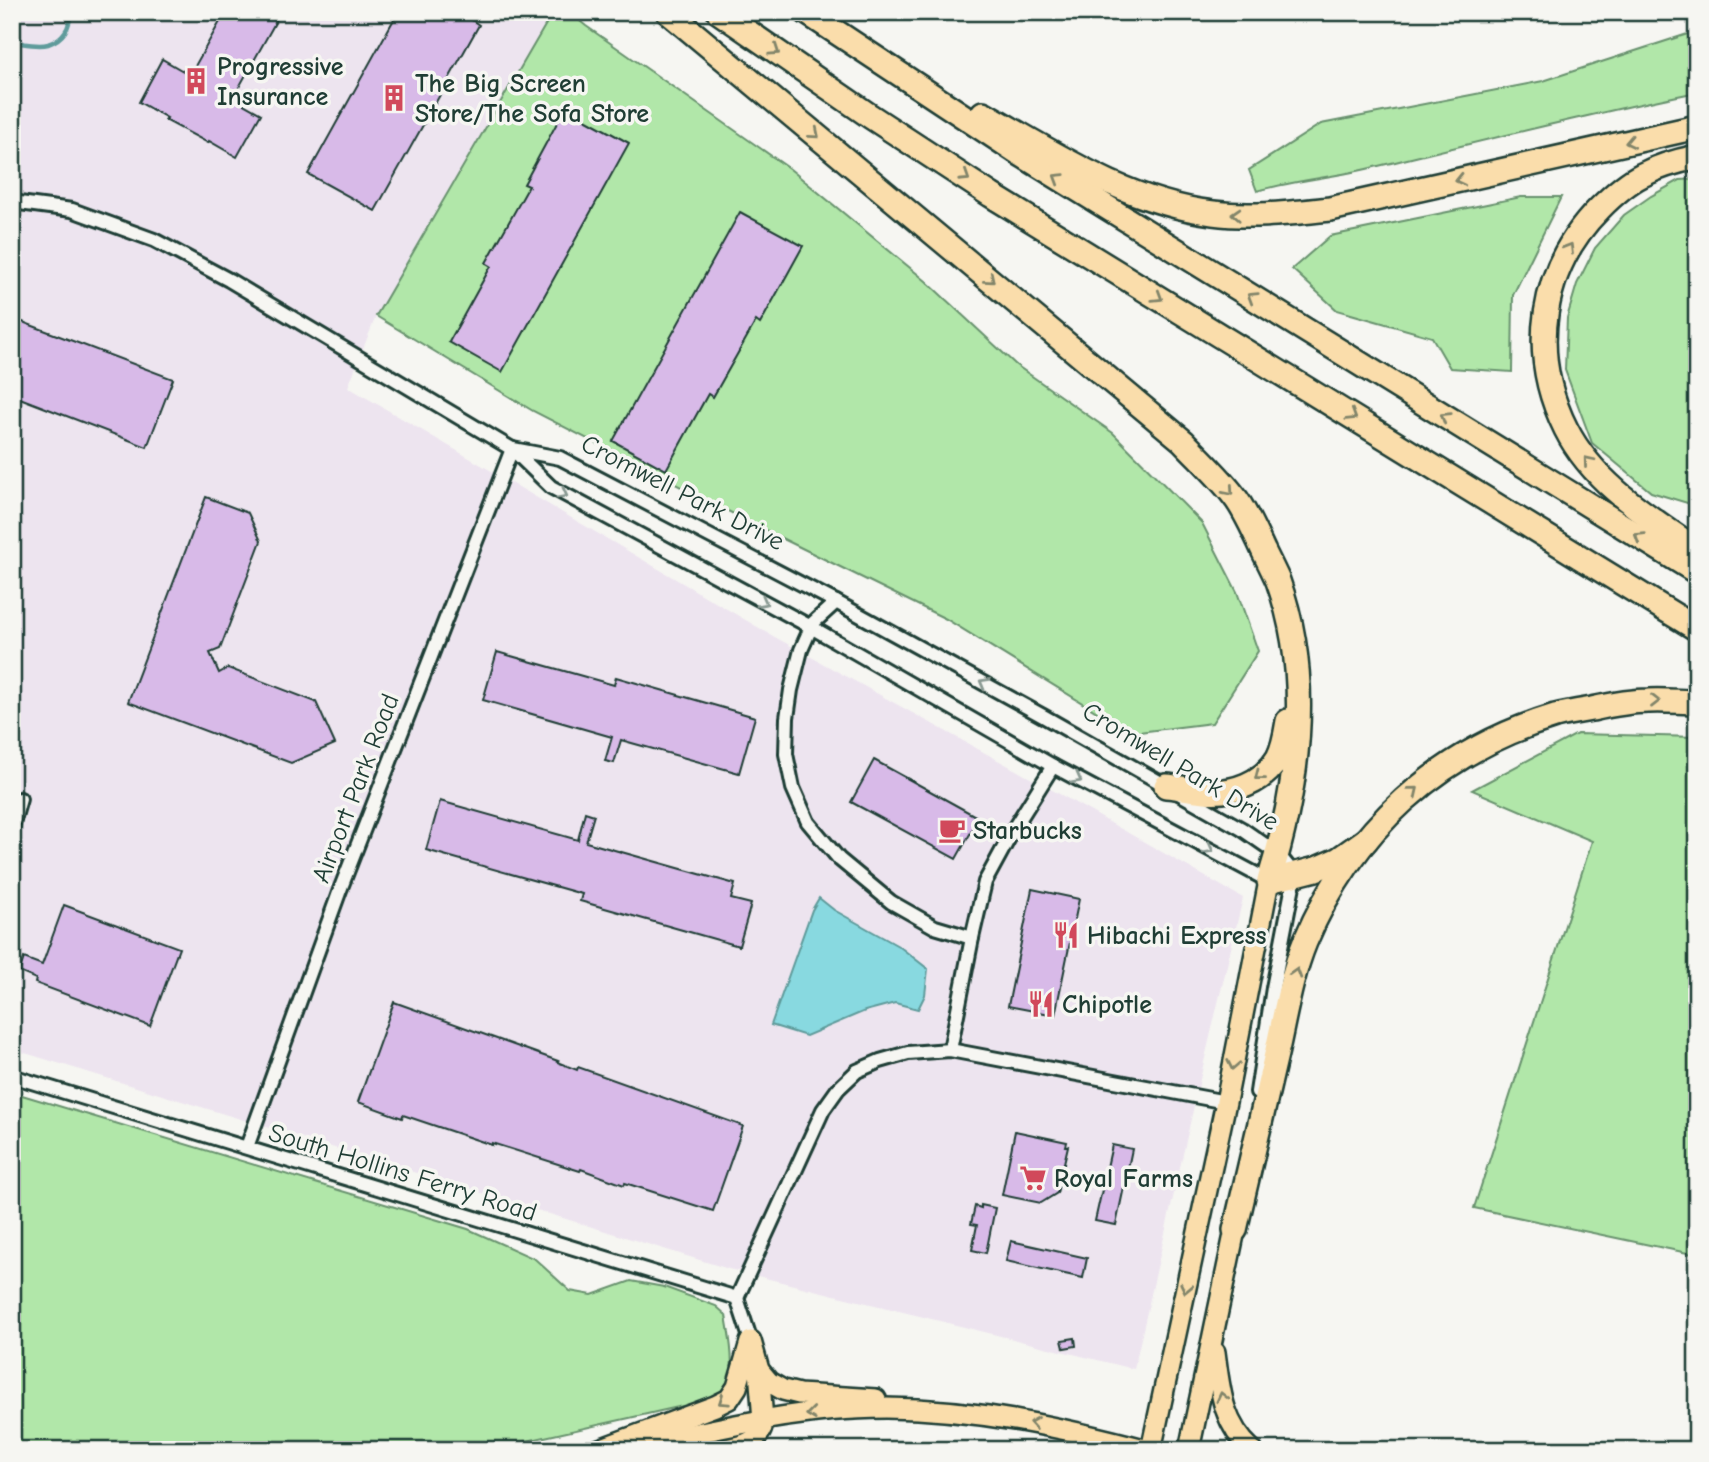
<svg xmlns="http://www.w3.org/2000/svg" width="1709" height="1462" viewBox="0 0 1709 1462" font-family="'Comic Neue',sans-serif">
  <rect width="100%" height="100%" fill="#f6f6f2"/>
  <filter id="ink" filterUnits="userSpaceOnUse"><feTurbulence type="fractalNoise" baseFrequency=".0143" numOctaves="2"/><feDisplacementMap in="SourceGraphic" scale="14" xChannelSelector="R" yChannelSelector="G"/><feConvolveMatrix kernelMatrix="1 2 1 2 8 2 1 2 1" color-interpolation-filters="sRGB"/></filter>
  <g filter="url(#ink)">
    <path fill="#ede4ef" d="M12,12H553L376,316L348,387L773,636L1063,796L1243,898L1204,1062L1134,1369L729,1269L12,1049Z"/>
    <g fill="#b1e7a9" stroke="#68926e" stroke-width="2">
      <path d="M553,12H569L586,26L790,169L926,281L1016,365L1113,433L1202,523L1237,592L1258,651L1212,723L1131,733L946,619L761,528L533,411L376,316Z"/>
      <path d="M1697,31V92C1584,115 1473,143 1362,170C1327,178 1291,181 1257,191L1249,170L1321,124L1543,81Z"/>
      <path d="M1697,179V506L1651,492L1592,443L1565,370L1567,318L1577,284L1595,248L1624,215L1651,196L1680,180Z"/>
      <path d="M1521,197H1561L1513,295L1512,372L1450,368L1432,337L1337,310L1292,269L1330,236Z"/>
      <path d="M1577,734L1697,737V1255L1474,1208L1592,841L1472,790Z"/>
      <path d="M12,1092L468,1229L535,1259L570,1291L592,1295L631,1281L664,1287L716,1306L726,1315C729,1337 740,1376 720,1393C716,1396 709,1399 705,1401L487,1450H12Z"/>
    </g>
    <path fill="#88d9e0" stroke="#5e9b9b" stroke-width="2" d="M819,898L834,910L900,947L928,969L925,995L918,1009L895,1003L865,1011L806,1036L771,1025L812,910Z"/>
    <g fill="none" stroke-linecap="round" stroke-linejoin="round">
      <path stroke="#5e9b9b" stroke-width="4.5" d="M12,42C23,43 38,47 48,44C63,39 71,27 70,12"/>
    </g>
    <g fill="#d8bae8" stroke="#1f3d34" stroke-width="2">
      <path d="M207,12H281L233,98L261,114L237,157L209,141L208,143L165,120L167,118L139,102L162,59L190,75L221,20Z"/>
      <path d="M398,12H465L470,16L469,18L479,25L375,211L308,174Z"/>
      <path d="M565,108L629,143L502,372L449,342L491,266L486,263L529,186L524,184Z"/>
      <path d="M740,212L803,246L760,324L756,321L713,397L708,394L666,470L613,441Z"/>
      <path d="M12,318L173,379L147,447L12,395Z"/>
      <path d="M206,497L248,513L261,541L220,649L210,653L219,673L228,668L316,702L335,744L291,763L128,702Z"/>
      <path d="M497,652L614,685L616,677L755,717L739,773L621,740L614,763L605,761L612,737L483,700Z"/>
      <path d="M874,760L979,818L956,859L851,802Z"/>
      <path d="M440,801L578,840L585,812L594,815L586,842L735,884L731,899L751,904L739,946L580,901L582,894L426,850Z"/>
      <path d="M1032,889L1079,899L1055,1015L1008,1006Z"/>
      <path d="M64,905L179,948L150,1026L35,983L36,979L19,972L24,958L42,965Z"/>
      <path d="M394,1002L558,1061L557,1062L577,1070L578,1067L743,1126L713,1211L625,1183L624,1185L581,1169L580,1171L492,1143V1145L403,1115L402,1118L358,1102Z"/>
      <path d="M1015,1131L1067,1142L1066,1146H1068L1057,1193L1041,1203L1002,1195Z"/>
      <path d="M1112,1145L1132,1149L1116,1225L1095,1221Z"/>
      <path d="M981,1205L995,1208L986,1253L972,1250L977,1225L971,1224L975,1206L981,1208Z"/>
      <path d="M1011,1241L1087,1258L1083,1278L1006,1261Z"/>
      <path d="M1075,1338L1076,1346L1064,1348L1062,1340Z"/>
    </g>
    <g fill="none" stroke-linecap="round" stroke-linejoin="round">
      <defs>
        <g id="street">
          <path d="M12,202L72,210L154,240L229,280L512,449L551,487L811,627L1053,766L1269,881"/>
          <path d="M513,449L560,458L836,602L1043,716L1242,829L1278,854L1295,875L1273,988L1257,1092"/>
          <path d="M836,602L813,623L801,650L791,690L787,718L786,754L793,788L808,822L839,859L891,902L935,927L972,938"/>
          <path d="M12,827L20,799"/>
          <path d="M950,1050L972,938L985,882L1016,825L1053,766"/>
          <path d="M12,1076L737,1298L751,1341"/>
          <path d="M247,1147L340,890L512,449"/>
          <path d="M737,1298L823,1110L838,1089L857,1071L880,1061L908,1053L950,1050L1226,1102"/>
        </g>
        <g id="primary">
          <path d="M751,1341L759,1370L769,1382L783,1390L799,1394L876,1399"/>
          <path d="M1215,1352C1220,1389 1222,1423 1252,1450"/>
          <path d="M597,1450L715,1406L729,1399L737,1387L750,1342"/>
          <path d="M619,1450C707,1431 796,1408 886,1408C977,1409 1061,1427 1148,1450"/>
          <path d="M722,1450C740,1446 763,1443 763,1420L759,1370"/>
          <path d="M1151,1450L1226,1102L1269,881"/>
          <path d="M1189,1450L1235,1230"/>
        </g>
        <g id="highway">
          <path d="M668,12L1183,441C1201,460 1222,479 1237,500C1248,516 1256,535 1264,552C1269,562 1274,572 1278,581C1313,678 1299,784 1269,881L1316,869L1339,859L1366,840"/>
          <path d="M719,12L870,116L991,195L1697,629"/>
          <path d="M806,12L1019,153L1697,572"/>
          <path d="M983,113C1057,155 1126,202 1213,213C1252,218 1291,213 1330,209L1697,127"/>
          <path d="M1697,157C1677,161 1659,166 1642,175C1626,183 1612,196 1600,208C1540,268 1528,353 1566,429C1593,483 1649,517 1697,550"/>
          <path d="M1166,786C1179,787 1192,790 1205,791C1233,794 1263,783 1278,758C1284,747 1286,733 1288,721"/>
          <path d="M1235,1230C1249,1170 1263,1110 1277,1050C1285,1014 1291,976 1305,942C1352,830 1439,751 1555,716C1567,713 1580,711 1592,709C1610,705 1630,701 1649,701C1665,700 1681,702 1697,702"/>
        </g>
      </defs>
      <use href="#street" stroke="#1f3d34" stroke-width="18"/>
      <use href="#primary" stroke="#1f3d34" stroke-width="24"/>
      <use href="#highway" stroke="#1f3d34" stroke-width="28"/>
      <use href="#street" stroke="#f6f6f2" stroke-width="12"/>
      <use href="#primary" stroke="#faddab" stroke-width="19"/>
      <use href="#highway" stroke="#faddab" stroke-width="23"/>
    </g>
    <defs><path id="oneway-chevron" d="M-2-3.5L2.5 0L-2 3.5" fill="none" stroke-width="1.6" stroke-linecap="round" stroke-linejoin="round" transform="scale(1.75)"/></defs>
    <g stroke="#82856a">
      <use href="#oneway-chevron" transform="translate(775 51) rotate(34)"/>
      <use href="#oneway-chevron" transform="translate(815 134) rotate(40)"/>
      <use href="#oneway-chevron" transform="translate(1630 142) rotate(168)"/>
      <use href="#oneway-chevron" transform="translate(965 177) rotate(33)"/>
      <use href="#oneway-chevron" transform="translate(1058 178) rotate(-148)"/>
      <use href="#oneway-chevron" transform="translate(1460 180) rotate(167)"/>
      <use href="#oneway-chevron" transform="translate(1236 214) rotate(-177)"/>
      <use href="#oneway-chevron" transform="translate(1569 248) rotate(-59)"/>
      <use href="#oneway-chevron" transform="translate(990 279) rotate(40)"/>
      <use href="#oneway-chevron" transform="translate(1158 297) rotate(32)"/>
      <use href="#oneway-chevron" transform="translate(1252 297) rotate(-148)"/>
      <use href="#oneway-chevron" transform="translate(1352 416) rotate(32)"/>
      <use href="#oneway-chevron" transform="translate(1445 417) rotate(-148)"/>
      <use href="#oneway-chevron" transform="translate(1588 461) rotate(-130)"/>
      <use href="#oneway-chevron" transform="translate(1229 491) rotate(49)"/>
      <use href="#oneway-chevron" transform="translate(1639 537) rotate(-148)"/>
      <use href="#oneway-chevron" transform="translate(1655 701)"/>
      <use href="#oneway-chevron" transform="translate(1259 776) rotate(142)"/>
      <use href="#oneway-chevron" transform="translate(1414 791) rotate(-39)"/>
      <use href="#oneway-chevron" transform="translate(1296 973) rotate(-73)"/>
      <use href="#oneway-chevron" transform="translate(1233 1065) rotate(101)"/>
      <use href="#oneway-chevron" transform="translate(1186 1288) rotate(102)"/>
      <use href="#oneway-chevron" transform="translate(1222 1397) rotate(-103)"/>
      <use href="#oneway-chevron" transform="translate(723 1401) rotate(146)"/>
      <use href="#oneway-chevron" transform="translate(811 1414) rotate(173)"/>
      <use href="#oneway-chevron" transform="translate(1034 1423) rotate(-170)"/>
    </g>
    <g stroke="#8a9a93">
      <use href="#oneway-chevron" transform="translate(563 494) rotate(28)"/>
      <use href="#oneway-chevron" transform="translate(763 602) rotate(28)"/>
      <use href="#oneway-chevron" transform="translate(984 683) rotate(-151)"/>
      <use href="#oneway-chevron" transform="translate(1077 779) rotate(28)"/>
      <use href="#oneway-chevron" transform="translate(1209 849) rotate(28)"/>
    </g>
  </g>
  <defs>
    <symbol id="building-bare" viewBox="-9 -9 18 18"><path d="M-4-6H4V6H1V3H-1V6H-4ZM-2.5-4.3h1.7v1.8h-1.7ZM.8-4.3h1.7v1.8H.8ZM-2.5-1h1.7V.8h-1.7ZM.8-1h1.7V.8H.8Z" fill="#d1495b" stroke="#f6f6f2" stroke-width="2.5" paint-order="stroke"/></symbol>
    <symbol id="cafe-bare" viewBox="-9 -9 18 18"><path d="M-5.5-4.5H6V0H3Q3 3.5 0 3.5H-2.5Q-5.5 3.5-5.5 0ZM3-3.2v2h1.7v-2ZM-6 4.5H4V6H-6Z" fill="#d1495b" stroke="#f6f6f2" stroke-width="2.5" paint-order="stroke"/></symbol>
    <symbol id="restaurant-bare" viewBox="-9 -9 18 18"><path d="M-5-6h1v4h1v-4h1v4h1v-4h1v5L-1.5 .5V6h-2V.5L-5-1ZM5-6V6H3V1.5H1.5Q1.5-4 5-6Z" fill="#d1495b" stroke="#f6f6f2" stroke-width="2.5" paint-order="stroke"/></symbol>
    <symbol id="supermarket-bare" viewBox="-9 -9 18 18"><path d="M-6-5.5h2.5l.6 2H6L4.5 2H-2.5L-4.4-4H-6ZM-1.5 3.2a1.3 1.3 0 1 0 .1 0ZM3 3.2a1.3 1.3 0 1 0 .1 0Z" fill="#d1495b" stroke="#f6f6f2" stroke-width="2.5" paint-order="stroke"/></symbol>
  </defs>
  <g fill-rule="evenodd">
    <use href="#building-bare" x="177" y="62" width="38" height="38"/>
    <use href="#building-bare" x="375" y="79" width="38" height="38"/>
    <use href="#cafe-bare" x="933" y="811" width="38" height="38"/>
    <use href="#restaurant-bare" x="1047" y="916" width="38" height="38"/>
    <use href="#restaurant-bare" x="1022" y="985" width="38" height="38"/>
    <use href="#supermarket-bare" x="1014" y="1159" width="38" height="38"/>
  </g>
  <g text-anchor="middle" stroke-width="7" stroke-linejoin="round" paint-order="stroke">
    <g font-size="26" font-weight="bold" fill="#1f3d34" stroke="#f6f6f2" text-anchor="start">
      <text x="217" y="75">Progressive<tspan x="217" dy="30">Insurance</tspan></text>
      <text x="415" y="92">The Big Screen<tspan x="415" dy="30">Store/The Sofa Store</tspan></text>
      <text x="973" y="839">Starbucks</text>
      <text x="1087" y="944">Hibachi Express</text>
      <text x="1062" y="1013">Chipotle</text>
      <text x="1054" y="1187">Royal Farms</text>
    </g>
    <g font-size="26" fill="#1f3d34" stroke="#f6f6f2">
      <text transform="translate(683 492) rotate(27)" y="9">Cromwell Park Drive</text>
      <text transform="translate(1181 766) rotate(31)" y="9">Cromwell Park Drive</text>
      <text transform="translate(355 788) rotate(-69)" y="9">Airport Park Road</text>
      <text transform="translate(403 1172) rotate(17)" y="9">South Hollins Ferry Road</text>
    </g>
  </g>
  <rect width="1709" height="1462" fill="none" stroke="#f6f6f2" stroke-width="42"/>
  <rect x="21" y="21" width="1667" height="1420" fill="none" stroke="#1f3d34" stroke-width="2.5" filter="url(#ink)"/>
</svg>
